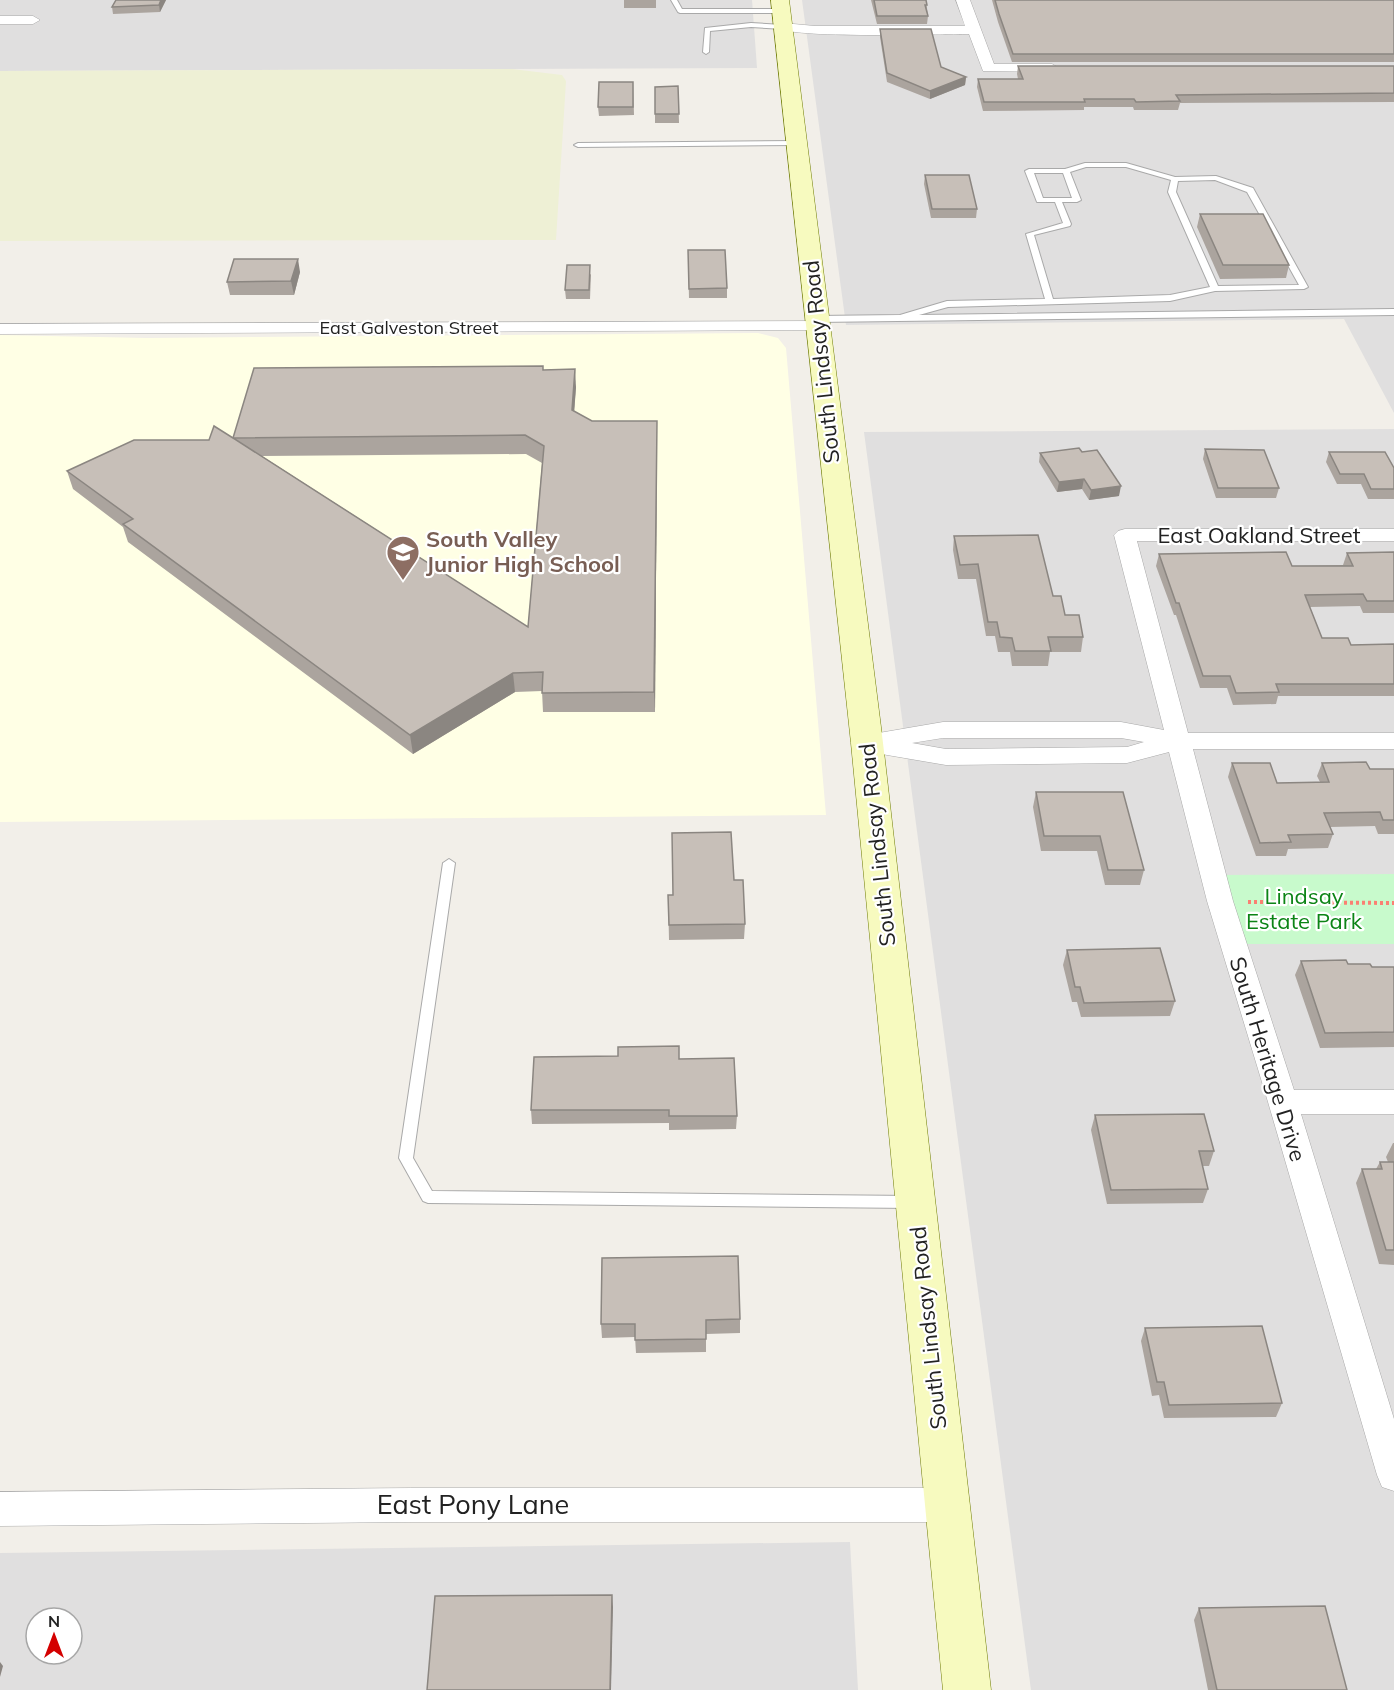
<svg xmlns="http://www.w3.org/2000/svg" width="1394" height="1690" viewBox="0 0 1394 1690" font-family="Mulish,sans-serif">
  <rect width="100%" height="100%" fill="#f2efe9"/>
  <g fill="#e0dfdf" fill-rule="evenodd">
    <path d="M0,0H752L757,68L0,71Z"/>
    <path d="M802,0H1394V413L1344,319L846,325Z"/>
    <path d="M1394,429V1690H1031L864,432Z"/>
    <path d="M850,1542L858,1690H0V1553ZM36,1618H72V1654H36Z"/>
  </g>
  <path fill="#ffffe5" d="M758,333L778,338L786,348L826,815L0,822V335L147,338Z"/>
  <path fill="#eef0d5" d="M512,69L562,75L566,81L556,240L0,241V71Z"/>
  <path fill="#c8facc" d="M1394,874V944H1232L1213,875Z"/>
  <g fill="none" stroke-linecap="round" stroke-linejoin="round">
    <defs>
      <g id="lane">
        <path d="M671,0H677L682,9H781L784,11L781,13H680L678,12Z"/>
        <path d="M751,23L783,25L786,27L783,29L751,27L710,31L709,52L706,54L703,52L705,28Z"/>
        <path d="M796,141L800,143L799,145L578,147L574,145L578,143Z"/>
        <path d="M1085,163H1126L1175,177L1216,176L1253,188L1308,287L1304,289L1215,291L1170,301L948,307L919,315L1394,309V315L817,322L813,319L817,316L900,315L947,301L1045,299L1026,234L1063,223L1055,202H1037L1025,171L1029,169H1065ZM1086,167H1126L1171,180L1168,192L1210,287L1170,295L1053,299L1034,235L1070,226L1071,224L1062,202H1077L1081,200L1070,172ZM1034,173H1063L1072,198H1043ZM1215,180L1247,192L1299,285L1218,286L1176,192L1178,181Z"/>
        <path d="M449,859L455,863L413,1158L432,1191L912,1196L917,1198L919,1202L917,1206L912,1208L428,1203L423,1201L399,1158L443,863Z"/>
      </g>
      <g id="street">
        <path d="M956,0H970L994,64H1052L1059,68L1052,72L983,71L969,34C942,34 788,39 776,27L783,23L815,26H965Z"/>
        <path d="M0,16H33L40,20L33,24H0Z"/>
        <path d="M817,321L823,322L826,326L823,330L0,334V324Z"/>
        <path d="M1125,529H1394V541H1137L1188,733H1394V749H1193L1233,901L1294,1090H1394V1114H1301L1394,1419V1491L1382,1487L1377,1475L1268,1102L1207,901L1169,752L1127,763L946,765L887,755L878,753L876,749L867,751L858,749L855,743L858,737L867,735L943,722H1121L1164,730L1114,535L1118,531ZM943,738H1121L1144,742L1127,747L946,749L912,743Z"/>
        <path d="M411,1488H946L958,1493L963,1505L958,1517L946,1522H411L0,1526V1492Z"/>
      </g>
      <path id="secondary" d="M771,0H789L883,743L991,1690H943L851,743Z"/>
    </defs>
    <use href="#lane" stroke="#a9a9a9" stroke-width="2"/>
    <use href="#street" stroke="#a9a9a9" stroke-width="1"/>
    <use href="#secondary" stroke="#707d05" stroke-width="1"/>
    <path stroke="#fa8072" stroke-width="4" stroke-dasharray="3 3" stroke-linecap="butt" d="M1248,902L1394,903"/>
    <use href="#lane" fill="#fff" fill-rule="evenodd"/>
    <use href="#street" fill="#fff" fill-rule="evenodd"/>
    <use href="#secondary" fill="#f7fabf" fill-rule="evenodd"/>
  </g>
  <g fill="#aba49e" fill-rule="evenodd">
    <path d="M116,0H166L160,12L113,14L112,7Z"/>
    <rect x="624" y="0" width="32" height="8"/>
    <path d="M871,0H926L928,16L927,24H877Z"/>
    <path d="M992,0H1394V62H1012L998,22Z"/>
    <path d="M880,29L941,67L966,77L965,85L930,99L887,82L880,37Z"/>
    <path d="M1018,66H1394V102L1180,103L1178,110H1134L1133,107H1084V110L983,111L977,87L978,79H1018L1017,74Z"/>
    <path d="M633,82L634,115L599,116L598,107Z"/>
    <path d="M678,86L679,123H655V87Z"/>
    <path d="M925,175L977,209L976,218H931L924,184Z"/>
    <path d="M1200,214L1289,265L1286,278L1220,279L1197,227Z"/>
    <path d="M688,250L727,288V298H689Z"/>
    <path d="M300,272L294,295H230L227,282Z"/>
    <path d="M591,274L590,299H566L565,290Z"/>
    <path d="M543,366V370L576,387L574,411L592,421L657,439L655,712H543L542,691L515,692L413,754L128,542L123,527L73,489L67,471L209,440L233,438ZM526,454L542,463L528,627L262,456Z"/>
    <path d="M1205,449L1279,488L1276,498H1216L1203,459Z"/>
    <path d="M1329,452L1394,468V499H1368L1361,484H1337L1326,462Z"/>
    <path d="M1040,453L1119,496L1089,500L1082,489L1057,492L1039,462Z"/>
    <path d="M954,536L1065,615L1083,637L1081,652H1050L1048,666H1012L1010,652H998L995,636H986L976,579H958L953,550Z"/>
    <path d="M1394,552V613H1363L1360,606L1310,607L1322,638L1351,645L1394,644V696H1278L1276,704L1233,705L1227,688H1200L1176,615H1174L1156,566L1159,554L1292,566L1343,565L1347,553Z"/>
    <path d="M1232,763L1277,783L1320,782L1317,776L1322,763L1370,769H1394V834H1378L1375,826L1330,827L1333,834L1328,848L1288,849L1286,856H1256L1228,777Z"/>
    <path d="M1036,792H1123L1144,870L1140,885H1105L1097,851H1041L1033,807Z"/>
    <path d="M734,880L745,924L744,939L669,940L668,895H673Z"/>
    <path d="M1067,950L1175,1001L1170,1016L1081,1017L1077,1002H1072L1063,965Z"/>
    <path d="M1301,961L1348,964L1372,967H1394V1047L1320,1048L1295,975Z"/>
    <path d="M679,1059L737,1116L736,1129L669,1130V1123L532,1124L531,1110Z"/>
    <path d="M1095,1115L1214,1151L1209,1166H1202L1208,1189L1203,1203L1107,1204L1091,1130Z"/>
    <path d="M1393,1143H1394V1265L1379,1264L1356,1183L1362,1169H1376L1380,1162H1388L1386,1157Z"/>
    <path d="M602,1258L740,1319V1333L706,1334V1352L636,1353L635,1337L602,1338L601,1324Z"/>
    <path d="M1145,1328L1282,1403L1276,1417L1164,1418L1159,1395L1152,1396L1141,1341Z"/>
    <path d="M1199,1608L1347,1690H1208L1194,1620Z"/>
  </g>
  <g fill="#8b8681">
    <path d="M161,0H166L160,12L159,5Z"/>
    <path d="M966,77L965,85L930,99V91Z"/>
    <path d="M298,259L300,272L294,295L291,281Z"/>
    <path d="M575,369L576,387L573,428L572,410Z"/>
    <path d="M657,421V439L655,712L654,692Z"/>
    <path d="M1084,479L1082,489L1057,492L1059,482Z"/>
    <path d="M1121,486L1119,496L1089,500L1091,490Z"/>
    <path d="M513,673L515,692L413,754L410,735Z"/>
    <path d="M612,1595L613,1607L611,1690H610Z"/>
    <path d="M0,1662L3,1666L0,1677Z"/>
  </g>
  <g fill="#c7bfb8" stroke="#8b8681" stroke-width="1.5" fill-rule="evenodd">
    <path d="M116,0H161L159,5L112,7Z"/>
    <path d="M874,0H926L927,5H925L928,16H877Z"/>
    <path d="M995,0H1394V54H1013L999,14Z"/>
    <path d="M880,29H931L941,67L966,77L930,91L887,73Z"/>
    <path d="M1018,66H1394V93L1176,95L1180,101L1136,102L1134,99H1084L1085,102H984L978,79H1023Z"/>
    <path d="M599,82H633V107H598Z"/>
    <path d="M678,86L679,114H655V87Z"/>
    <path d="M925,175H969L977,209H932Z"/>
    <path d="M1200,214H1263L1289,265H1223Z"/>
    <path d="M688,250H725L727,288L689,289Z"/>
    <path d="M234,259H298L291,281L227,282Z"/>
    <path d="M567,265H590L589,290H565Z"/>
    <path d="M543,366V370L575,369L572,410L592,421H657L654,692L542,693L543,672L513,673L410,735L123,524L133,519L67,471L134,440H209L214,426L233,438L254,368ZM525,435L544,446L528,627L233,438Z"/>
    <path d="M1079,448L1082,452L1097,450L1121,486L1091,490L1084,479L1059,482L1040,453Z"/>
    <path d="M1205,449L1264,450L1279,488H1218Z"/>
    <path d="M1329,452H1385L1394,468V489H1371L1364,474H1340Z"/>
    <path d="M1038,535L1053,596H1061L1065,615H1079L1083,637H1048L1051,651H1015L1012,638L1000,637L997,622H988L978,564L960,565L954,536Z"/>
    <path d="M1286,552L1292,566H1353L1347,553L1394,552V601H1367L1363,594L1305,595L1322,638H1348L1351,645L1394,644V684H1276L1279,692L1236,693L1230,676H1203L1179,603H1176L1159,554Z"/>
    <path d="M1366,762L1370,769H1394V820H1383L1380,812L1324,813L1333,834L1288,835L1291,842L1260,843L1232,763H1270L1277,783L1329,782L1322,763Z"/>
    <path d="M1036,792H1123L1144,870H1108L1100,836H1044Z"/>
    <path d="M731,832L734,880H743L745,924L669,925L668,895H673L672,833Z"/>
    <path d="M1160,948L1175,1001L1084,1003L1080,987H1075L1067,950Z"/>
    <path d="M1346,960L1348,964H1370L1372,967H1394V1032L1325,1033L1301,961Z"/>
    <path d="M679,1046V1059L734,1058L737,1116H669V1110H531L534,1057L618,1056V1047Z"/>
    <path d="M1204,1114L1214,1151H1199L1208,1189L1111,1190L1095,1115Z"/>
    <path d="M1380,1162H1394V1250H1386L1362,1169H1382Z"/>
    <path d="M738,1256L740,1319L706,1320V1339L635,1340V1324H601L602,1258Z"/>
    <path d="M1262,1326L1282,1403L1169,1405L1164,1382H1157L1145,1328Z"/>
    <path d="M612,1595L610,1690H427L435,1596Z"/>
    <path d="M1325,1606L1347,1690H1217L1199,1608Z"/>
  </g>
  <defs>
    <symbol id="school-pin" viewBox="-11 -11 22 30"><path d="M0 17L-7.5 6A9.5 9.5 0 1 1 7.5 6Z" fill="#8d6e63" stroke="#fff"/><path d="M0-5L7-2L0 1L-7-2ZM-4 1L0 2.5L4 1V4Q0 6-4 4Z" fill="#fff"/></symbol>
  </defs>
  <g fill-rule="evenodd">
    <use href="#school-pin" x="384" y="533" width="38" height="52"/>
  </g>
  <g text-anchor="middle" stroke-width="4.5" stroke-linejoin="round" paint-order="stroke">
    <g font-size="18" fill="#222" stroke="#fff">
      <text x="409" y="334">East Galveston Street</text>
    </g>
    <g font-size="22" fill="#222" stroke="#fff">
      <text transform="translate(821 362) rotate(-96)" y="8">South Lindsay Road</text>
      <text x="1259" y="543">East Oakland Street</text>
      <text transform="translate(877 845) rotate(-96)" y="8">South Lindsay Road</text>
      <text transform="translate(1268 1059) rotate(73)" y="8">South Heritage Drive</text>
      <text transform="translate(928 1328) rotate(-96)" y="8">South Lindsay Road</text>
    </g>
    <g font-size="22" font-weight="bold" fill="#785e54" stroke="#fff" text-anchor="start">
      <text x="426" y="547">South Valley<tspan x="426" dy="25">Junior High School</tspan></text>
    </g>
    <g font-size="22" fill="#0c8416" stroke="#fff">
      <text x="1304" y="904">Lindsay<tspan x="1304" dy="25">Estate Park</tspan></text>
    </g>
    <g font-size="27" fill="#222" stroke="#fff">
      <text x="473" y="1514">East Pony Lane</text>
    </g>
  </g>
  <g transform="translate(54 1636)"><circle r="28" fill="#ffffff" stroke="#a7a7a7" stroke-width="1.5"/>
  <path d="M0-4.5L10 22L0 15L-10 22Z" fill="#d40000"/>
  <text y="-9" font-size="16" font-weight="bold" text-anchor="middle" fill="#222222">N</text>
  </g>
</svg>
